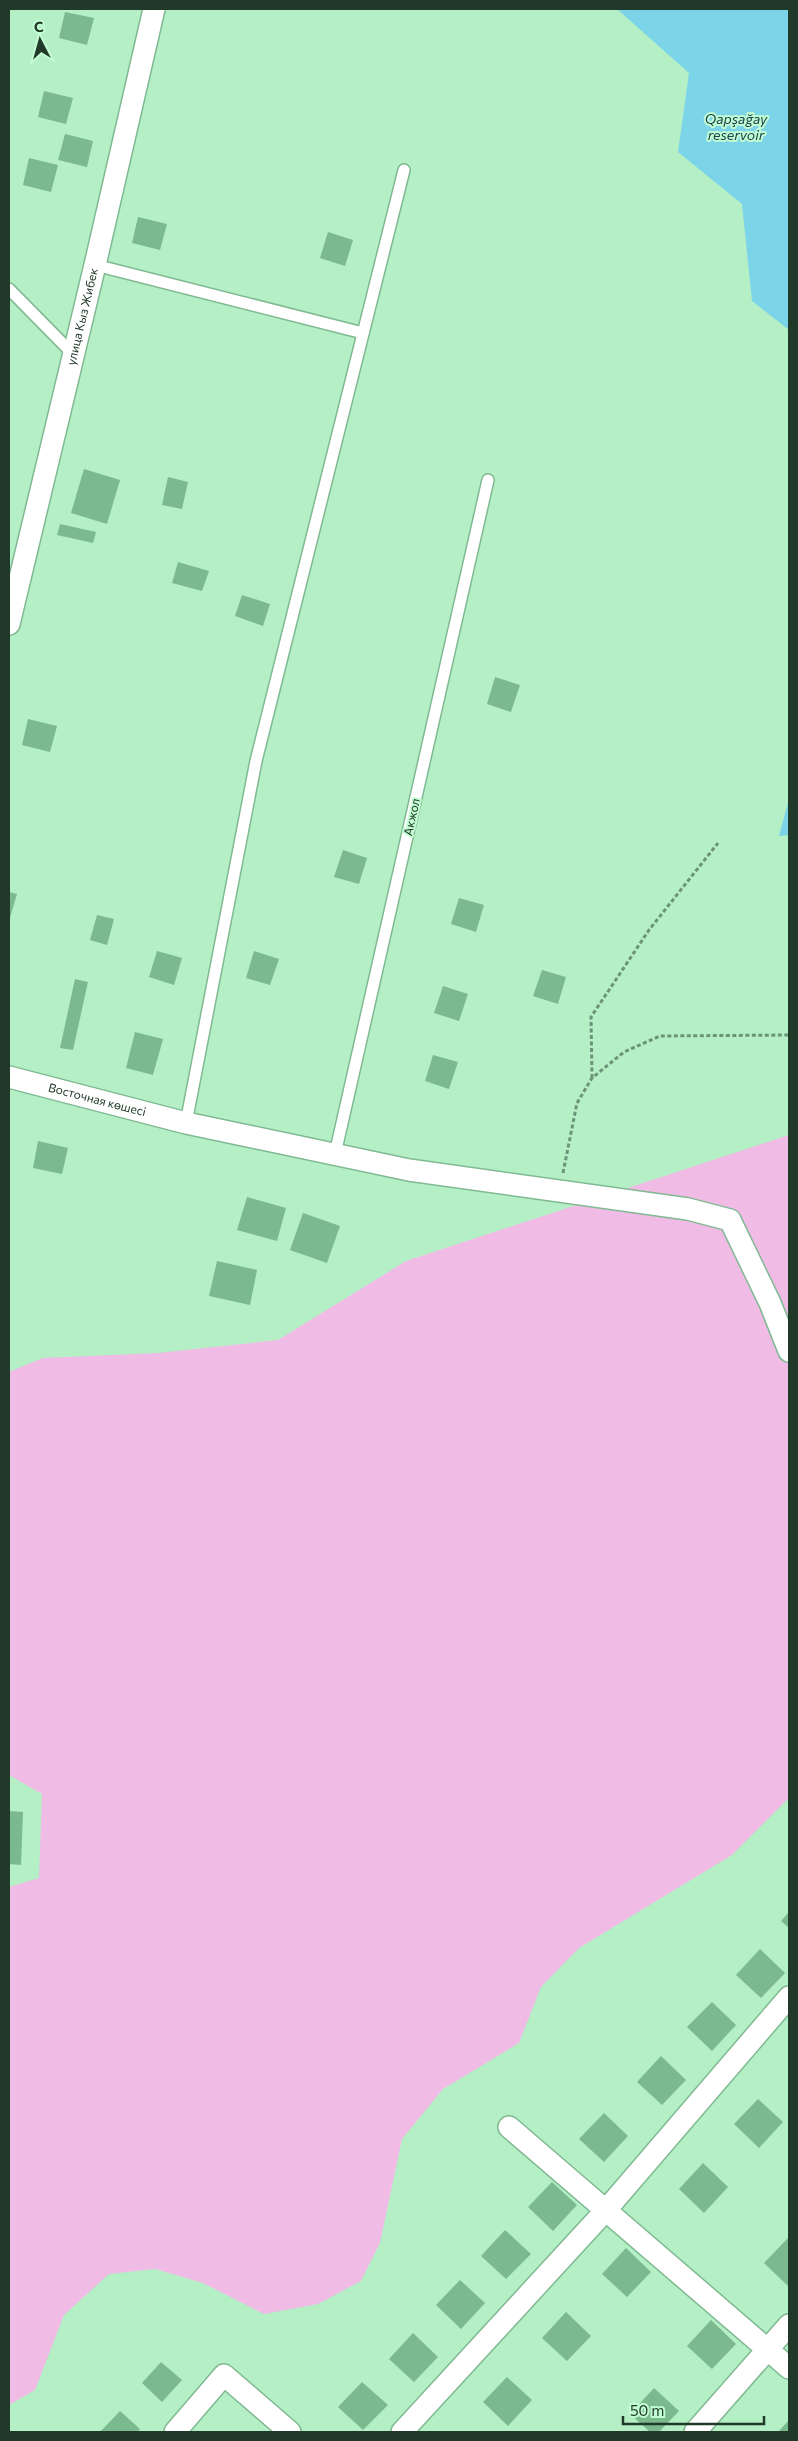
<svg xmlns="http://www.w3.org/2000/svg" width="798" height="2441" viewBox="0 0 798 2441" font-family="Commissioner,sans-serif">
  <rect width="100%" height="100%" fill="#b5efc6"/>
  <path fill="#f0bbe5" d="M789,1135V1798L732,1855L579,1948L541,1987L519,2043L443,2089L402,2139L380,2243L361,2281L318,2304L264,2314L203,2283L155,2269L109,2274L64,2315L35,2390L9,2405V1887L39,1878L42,1794L9,1775V1372L43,1358L158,1353L278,1340L406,1261Z"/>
  <g fill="#7cd4e8">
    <path d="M617,9H789V330L752,301L742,204L678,152L689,73Z"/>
    <path d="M789,799V835L779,836Z"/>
  </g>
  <g fill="#7bb98f">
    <path d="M65,12L94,18L87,45L59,38Z"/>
    <path d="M44,91L73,98L66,124L38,117Z"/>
    <path d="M65,134L93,141L87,167L58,160Z"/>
    <path d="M29,158L58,165L51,192L23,185Z"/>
    <path d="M138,217L167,224L160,250L132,243Z"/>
    <path d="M328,232L353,240L345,266L320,258Z"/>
    <path d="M84,469L120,480L107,524L71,513Z"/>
    <path d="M168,477L188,482L182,509L162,505Z"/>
    <path d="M60,524L96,532L93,543L57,535Z"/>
    <path d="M178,562L209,571L202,591L172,583Z"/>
    <path d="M242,595L270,604L263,626L235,616Z"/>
    <path d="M495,677L520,685L511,712L487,704Z"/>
    <path d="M28,719L57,726L50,752L22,745Z"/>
    <path d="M343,850L367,858L359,884L334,877Z"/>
    <path d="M9,892L17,894L9,921Z"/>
    <path d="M459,898L484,905L476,932L451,924Z"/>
    <path d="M97,915L114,919L107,945L90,940Z"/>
    <path d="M157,951L182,958L174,985L149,977Z"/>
    <path d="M254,951L279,959L270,985L246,978Z"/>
    <path d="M542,970L566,977L558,1004L533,996Z"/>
    <path d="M75,979L88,982L73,1050L60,1048Z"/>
    <path d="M443,986L468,994L459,1021L434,1013Z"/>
    <path d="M135,1032L163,1039L153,1075L126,1068Z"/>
    <path d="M433,1055L458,1062L449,1089L425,1081Z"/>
    <path d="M38,1141L68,1148L62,1174L33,1168Z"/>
    <path d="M247,1197L286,1208L277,1241L237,1230Z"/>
    <path d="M303,1213L340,1226L327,1263L290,1250Z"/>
    <path d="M217,1261L257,1270L250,1305L209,1296Z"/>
    <path d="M9,1811L23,1812L21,1865L9,1864Z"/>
    <path d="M789,1912V1928L781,1921Z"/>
    <path d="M760,1949L785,1973L761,1998L736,1975Z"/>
    <path d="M712,2002L736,2025L712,2051L687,2027Z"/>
    <path d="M661,2056L686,2080L662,2105L637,2082Z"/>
    <path d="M758,2099L783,2122L759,2148L734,2124Z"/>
    <path d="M604,2113L628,2136L604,2162L579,2139Z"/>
    <path d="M703,2163L728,2187L704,2213L679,2189Z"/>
    <path d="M552,2182L577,2205L553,2231L528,2207Z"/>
    <path d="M505,2230L531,2254L506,2279L481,2256Z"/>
    <path d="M788,2238L789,2239V2287L764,2263Z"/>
    <path d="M626,2248L651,2272L627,2297L602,2274Z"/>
    <path d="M460,2280L485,2303L461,2329L436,2305Z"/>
    <path d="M566,2312L591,2336L567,2361L542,2338Z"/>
    <path d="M711,2320L736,2344L712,2369L687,2346Z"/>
    <path d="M413,2333L438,2357L414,2382L389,2359Z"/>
    <path d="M161,2362L182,2380L162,2402L142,2383Z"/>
    <path d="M507,2377L532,2400L508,2426L483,2402Z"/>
    <path d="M362,2382L388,2405L363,2430L338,2407Z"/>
    <path d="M654,2388L679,2411L659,2432H650L630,2414Z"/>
    <path d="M120,2411L140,2429L137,2432H100Z"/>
    <path d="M789,2420V2432H780L779,2431Z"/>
  </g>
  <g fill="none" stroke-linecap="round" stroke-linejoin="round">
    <defs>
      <g id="service">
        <path d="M95,265L363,333"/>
        <path d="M9,289L74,355"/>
        <path d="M186,1123L256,761L404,170"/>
        <path d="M335,1154L488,480"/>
      </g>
      <g id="minor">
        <path id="s1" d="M9,624L95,265L154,9"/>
        <path id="s2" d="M9,1077L186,1123L409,1170L688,1209L730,1220L770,1303L789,1351"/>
        <path d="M509,2127L789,2368"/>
        <path d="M175,2432L224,2375L290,2432"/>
        <path d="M402,2432L606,2210L789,1997"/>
        <path d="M695,2432L789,2325"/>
      </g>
    </defs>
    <use href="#service" stroke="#80b992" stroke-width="14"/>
    <use href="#minor" stroke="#80b992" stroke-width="24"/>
    <g stroke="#6b9478" stroke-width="3" stroke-dasharray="4 2.5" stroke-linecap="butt">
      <path d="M592,1078L591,1017L649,930L718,843"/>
      <path d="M563,1173L577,1103L592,1078L624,1052L660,1036L789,1035"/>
    </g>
    <use href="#service" stroke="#fff" stroke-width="11"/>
    <use href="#minor" stroke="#fff" stroke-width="21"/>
  </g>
  <g text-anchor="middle" stroke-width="4" stroke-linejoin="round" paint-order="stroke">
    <g font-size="12" fill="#213929" stroke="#c2fcd3">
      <text dy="4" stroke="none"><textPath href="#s1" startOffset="316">улица Кыз Жибек</textPath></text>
      <text transform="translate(412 817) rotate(-77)" y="4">Акжол</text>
      <text dy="4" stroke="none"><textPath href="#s2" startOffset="91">Восточная көшесі</textPath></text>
    </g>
    <g font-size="14" font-style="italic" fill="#1b444d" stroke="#c2fcd3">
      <text x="736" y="124">Qapşağay<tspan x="736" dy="16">reservoir</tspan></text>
    </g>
  </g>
  <rect width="798" height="2441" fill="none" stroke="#213929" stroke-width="20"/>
  <g transform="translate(40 40) rotate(354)" stroke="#c2fcd3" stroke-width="4" paint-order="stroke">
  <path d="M0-4L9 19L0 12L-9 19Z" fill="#213929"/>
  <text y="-8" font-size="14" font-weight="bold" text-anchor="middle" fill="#213929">С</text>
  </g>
  <path d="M623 2416v8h141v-8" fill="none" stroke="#213929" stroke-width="2.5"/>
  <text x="630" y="2416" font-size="15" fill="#213929" stroke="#c2fcd3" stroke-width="4" paint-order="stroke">50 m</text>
</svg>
